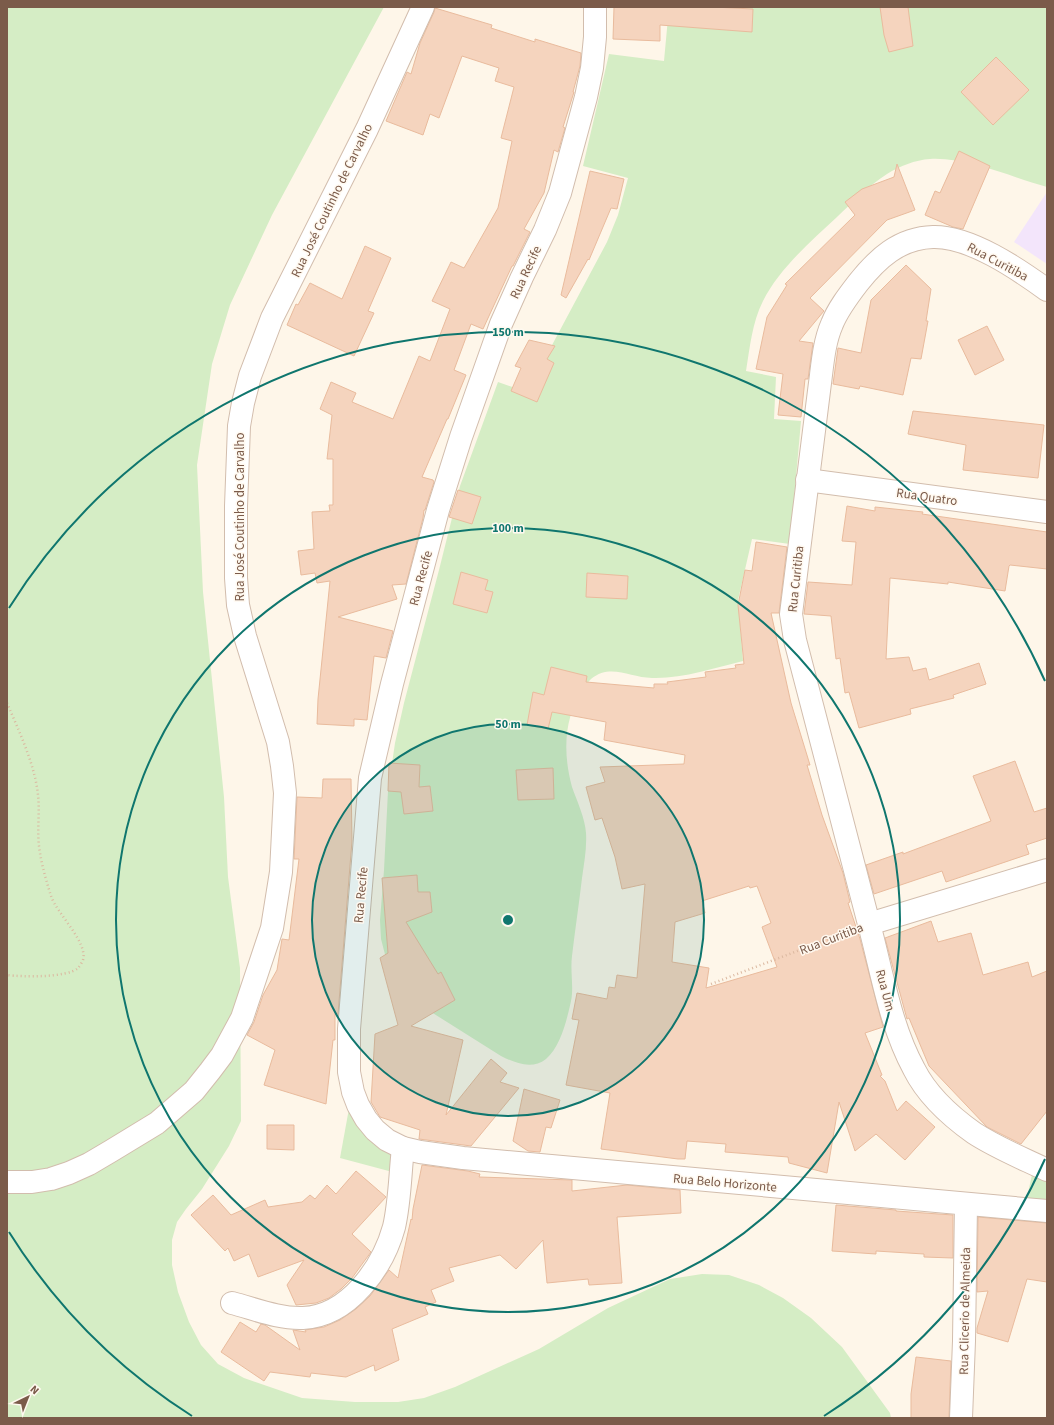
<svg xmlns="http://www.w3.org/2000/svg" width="1054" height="1425" viewBox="0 0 1054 1425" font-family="'Source Sans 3',sans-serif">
  <rect width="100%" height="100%" fill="#fef6e9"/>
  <path fill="#f3e5fb" d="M1047,192V264L1014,242Z"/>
  <g fill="#d5edc5">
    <path d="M7,7H384L272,215L230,305L212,364L197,465L203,592L224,797L228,877L240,968L241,1121L229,1146L202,1189L186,1209L177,1222L172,1240V1265L178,1292L189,1322L201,1345L218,1364L244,1378L302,1398L355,1402H398L424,1398L455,1387L539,1349L608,1308L670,1279L702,1274L729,1275L759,1285L783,1298L811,1318L842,1347L890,1413L891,1418H7Z"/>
    <path d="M669,7H1047V187C1011,177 967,157 930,159C915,160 900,166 887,174C868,186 853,202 837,217C811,241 779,269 763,301C752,323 750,347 746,371L776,377L774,419L801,421L790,544L752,539L738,600L743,661C714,668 682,679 652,678C630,678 611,663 591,679C588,682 586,685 584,688C563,717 563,754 572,787C577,801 585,818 586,833C587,848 584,863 582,878C579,904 575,930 572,956C570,971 574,987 571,1001C567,1019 561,1046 546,1059C532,1070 515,1063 501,1056L420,1005L388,966L381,939L380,920L384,870L388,791L395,743L404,703L439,570L460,486L498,382L527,392L607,242L618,215L628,178L583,166L609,54L664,61Z"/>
    <path d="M352,1092L387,1141L400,1174L340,1158Z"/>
    <path d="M1034,1166L1047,1173V1206H1025Z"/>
  </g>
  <g fill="#f5d4be" stroke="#e9bb9d" fill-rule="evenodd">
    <path d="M614,7H713L753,9L752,32L660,25V41L613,39Z"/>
    <path d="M880,7H908L913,46L889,52L884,35Z"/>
    <path d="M435,8L492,25L491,28L535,42V39L581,53L580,66L573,92H574L563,127L565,128L558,152L554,150L544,193L524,229L530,232L513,266H512L483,329L471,324L454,370L466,375L448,419H447L422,477L433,480L434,482L425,510H424L423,518L406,584L392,585L397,599L338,617L393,631L386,658L374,656L367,720L354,719V726L317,724L318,699L330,581L317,583L315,573L301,575L298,551L314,549L312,512L330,511L329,505H333V459H327L332,415L320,409L331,382L356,393L352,402L393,419L419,356L430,361L450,309L432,301L451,262L464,268L498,208L512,141L501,138L514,87L495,81L499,68L462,56L439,118L430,114L423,135L386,121L407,72L411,74L420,43L434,12Z"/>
    <path d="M996,57L1029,90L993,125L961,92Z"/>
    <path d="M959,151L990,166L963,229L953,227L925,215L935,191L940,193Z"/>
    <path d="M897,164L915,210L887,220L810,298L824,311L799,341L813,343L808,379H805L801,417L778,415L783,374L756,369L767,317L787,285L785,284L855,215L845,202L862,189L894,177Z"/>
    <path d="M590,171L624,179L617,209L611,208L589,260L588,259L566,298L561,295Z"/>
    <path d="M365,246L391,258L368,311L374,313L354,356L287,325L296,304L298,305L310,283L342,299Z"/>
    <path d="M906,265L931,289L926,321H928L921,359L911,358L903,395L860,386L859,389L833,384L838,348L861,353L871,300Z"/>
    <path d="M987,326L1004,360L975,375L958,340Z"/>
    <path d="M529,340L555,346L547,359L554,363L537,402L511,391L521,368L515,366Z"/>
    <path d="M913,411L1044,425L1038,478L963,470L966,445L908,434Z"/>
    <path d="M458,490L481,497L472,524L449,517Z"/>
    <path d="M847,506L875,511V507L923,512L922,514L1047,532V569L1010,565L1009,566L1005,591L948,582V584L890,578L886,659L909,657L913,671L926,668L929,680L979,663L986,684L953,695L954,698L910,709L911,714L859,728L849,692L845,693L840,658L836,659L831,616L804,614L808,582L852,585L856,542L842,541Z"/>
    <path d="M756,542L787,547L779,613H771L791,703L810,765H807L822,815L843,873L850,902L848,903L860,939L883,1027L865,1033L882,1075L880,1076L885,1081L897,1111L906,1101L935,1127L905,1160L876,1134L855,1151L839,1102L827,1173L789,1163L788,1157L725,1152L726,1144L687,1141L685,1159H678L601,1149L610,1093L566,1085L579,1020L572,1019L577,993L607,999L609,987L615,988L617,975L637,978L645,884L622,889L615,857L602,818L595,820L586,787L605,782L600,767L684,764L685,755L604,740L606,722L552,712L548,729L527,725L533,692L544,695L551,667L587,676L586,682L654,688V684H668L667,682L706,677L705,672L736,668L735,665L744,664L738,605L745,570L752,571ZM749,886L750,888L757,886L771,923L762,927L777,967L706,988L709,968L672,962L675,922L705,913L702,901Z"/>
    <path d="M461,572L488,580L485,590L493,592L487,613L453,604Z"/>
    <path d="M587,573L628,576L627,599L586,597Z"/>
    <path d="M1015,761L1034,812L1047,808V838L1026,845L1029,854L946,882L942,871L874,894L866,865L903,852V854L991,821L973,776Z"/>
    <path d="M389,763L420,765L419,787L430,786L433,811L404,814L401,792L388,791Z"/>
    <path d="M553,768L554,799L518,800L516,770Z"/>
    <path d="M323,779H351L352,841L338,1014H335V1040H333L326,1104L264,1085L275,1050L247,1035L254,1022L263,995L277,970L282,939L289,940L299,859H294L297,797L322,798Z"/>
    <path d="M417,875L418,892H430L432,912L406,922L438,974L441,972L455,1000L411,1026L463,1040L446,1115L491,1059L507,1073L500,1082L519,1088L471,1146L419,1139L420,1130L380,1117L371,1102L375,1034L398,1025L380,958L388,953L382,878Z"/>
    <path d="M931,921L938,942L971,933L983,975L1028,962L1032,977L1047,971V1111L1021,1144L987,1127L929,1066L909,1018L907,1019L885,938Z"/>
    <path d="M524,1089L560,1100L551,1128L546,1127L540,1152L528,1151L513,1141Z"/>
    <path d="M267,1125H294V1150L267,1149Z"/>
    <path d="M422,1165L468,1171L480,1174L479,1177L572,1180V1191L627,1185L680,1190L681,1213L617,1217L622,1283L589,1285L588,1279L547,1283L543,1240L516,1269L500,1255L449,1268L454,1281L431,1290L436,1302L425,1307L428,1314L392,1329L399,1360L375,1371L374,1365L346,1377L311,1373L310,1377L270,1372L264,1381L221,1352L240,1322L256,1332L261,1324L265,1325L300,1350L293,1330L306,1332L305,1330L324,1327L340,1320L356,1309L370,1296L389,1270L398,1278L411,1219L412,1220L413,1209Z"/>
    <path d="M356,1171L386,1197L352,1234L371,1252L352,1278L341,1289L329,1298L316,1303L296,1305L287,1285L304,1260L258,1277L249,1254L234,1261L228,1248L225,1251L191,1215L213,1195L231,1215L265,1200L268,1207L302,1202L310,1195L315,1199L327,1185L336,1194Z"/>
    <path d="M836,1205L896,1210V1211L953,1215V1258L924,1257V1254L876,1251V1254L832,1251Z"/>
    <path d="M978,1217L1047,1223V1282L1027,1279L1008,1342L977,1333V1328L988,1291L977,1292Z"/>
    <path d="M916,1357L951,1361L949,1418H911V1394Z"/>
  </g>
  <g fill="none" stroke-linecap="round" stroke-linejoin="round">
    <defs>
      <g id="minor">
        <path d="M807,480L1047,512"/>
        <path d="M1047,870L869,924C882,972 890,1025 914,1069C927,1095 950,1116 974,1133C997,1148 1022,1158 1047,1170"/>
        <path d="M869,924L795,640L791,614L821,375C823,358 825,340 832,324C838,309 848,296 858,283C877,259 899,238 933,237C970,236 1018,269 1047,290"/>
        <path d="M7,1182H32L51,1179L69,1173L89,1164L111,1151L157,1123L194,1091L210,1071L222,1055L242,1018L272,928L281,872L285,793L282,766L278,742L245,636L238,605L236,578V506L239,426L243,403L250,376L272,318L367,129L423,7"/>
        <path d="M232,1303C255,1309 279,1319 303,1318C349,1316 383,1267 394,1227C400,1201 400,1174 403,1148"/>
        <path d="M961,1418L964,1341L966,1204"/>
      </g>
      <path id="tertiary" d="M595,7V37L592,68L586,97L560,193L545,230L522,277L501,324L461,437L438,510L392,684L370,778L349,1029V1072L353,1092L358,1105L366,1119L375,1130L387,1140L403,1148L420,1152L463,1158L1047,1211"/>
    </defs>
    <use href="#minor" stroke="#d2bdad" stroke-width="24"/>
    <use href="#tertiary" stroke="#d2bdad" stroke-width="24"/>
    <g stroke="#dbb8a0" stroke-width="2.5" stroke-dasharray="1 3" stroke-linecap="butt">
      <path d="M7,703C19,731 35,765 38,795C40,812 37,829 39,846C41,863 46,880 51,896C57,914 88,942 83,960C82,962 80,966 78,968C67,978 22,977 7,975"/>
      <path d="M711,984L847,932"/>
    </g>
    <use href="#minor" stroke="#fff" stroke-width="22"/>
    <use href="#tertiary" stroke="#fff" stroke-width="22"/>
  </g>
  <circle cx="508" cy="920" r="196" fill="#0f766e" fill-opacity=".12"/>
  <g fill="none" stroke="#0f766e" stroke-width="2">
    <circle cx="508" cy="920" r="196"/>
    <circle cx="508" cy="920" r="392"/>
    <path d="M1045 1159A588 588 0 0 1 824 1416M192 1416A588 588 0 0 1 9 1232M9 608A588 588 0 0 1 1045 681"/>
  </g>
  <g text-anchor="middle" stroke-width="3" stroke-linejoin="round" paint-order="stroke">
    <g font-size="13" fill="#7b5b4a" stroke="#fff9f0">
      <text transform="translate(331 200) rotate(-64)" y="5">Rua José Coutinho de Carvalho</text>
      <text transform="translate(998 261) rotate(28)" y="5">Rua Curitiba</text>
      <text transform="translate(525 272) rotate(-65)" y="5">Rua Recife</text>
      <text transform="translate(927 496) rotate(8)" y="5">Rua Quatro</text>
      <text transform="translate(239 517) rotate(-90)" y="5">Rua José Coutinho de Carvalho</text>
      <text transform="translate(420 578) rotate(-75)" y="5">Rua Recife</text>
      <text transform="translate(795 579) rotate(-84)" y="5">Rua Curitiba</text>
      <text transform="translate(360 895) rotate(-85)" y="5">Rua Recife</text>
      <text transform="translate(831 938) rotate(-21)" y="5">Rua Curitiba</text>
      <text transform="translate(886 990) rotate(75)" y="5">Rua Um</text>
      <text transform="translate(725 1182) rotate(5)" y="5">Rua Belo Horizonte</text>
      <text transform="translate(964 1311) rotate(-89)" y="5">Rua Clicerio de Almeida</text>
    </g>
  </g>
  <circle cx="508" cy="920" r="6" fill="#0f766e" stroke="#fff9f0" stroke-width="2"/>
  <g font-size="12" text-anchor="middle" font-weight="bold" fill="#0f766e" stroke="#fff9f0" stroke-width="3" stroke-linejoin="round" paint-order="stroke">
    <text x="508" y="336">150 m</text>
    <text x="508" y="532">100 m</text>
    <text x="508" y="728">50 m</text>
  </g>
  <rect width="1054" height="1425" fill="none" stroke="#7b5b4a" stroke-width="16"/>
  <g transform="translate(28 1397) rotate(43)" stroke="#fff9f0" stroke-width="3" paint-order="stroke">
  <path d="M0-3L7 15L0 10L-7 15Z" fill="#7b5b4a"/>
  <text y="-6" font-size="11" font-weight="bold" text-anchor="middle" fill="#7b5b4a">N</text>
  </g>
</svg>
